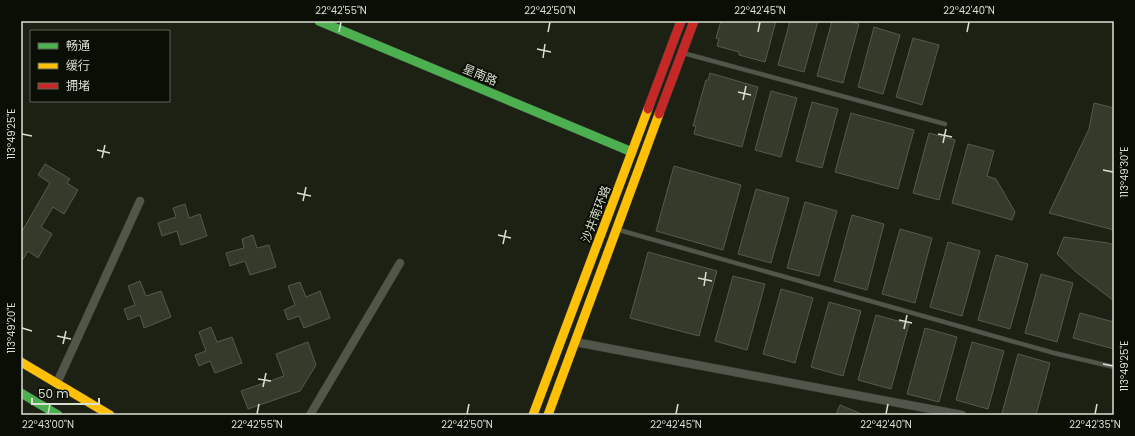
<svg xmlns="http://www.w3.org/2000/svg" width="1135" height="436" viewBox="0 0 1135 436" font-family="Poppins,'Noto Sans SC',sans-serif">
  <rect width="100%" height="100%" fill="#1c2114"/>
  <g fill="#343b2a" stroke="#555a4e">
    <path d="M721,21H776L765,62L739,55V52L717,46L719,39L716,38Z"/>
    <path d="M790,21H818L804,72L778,65Z"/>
    <path d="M832,21H849L859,24L843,83L817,76Z"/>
    <path d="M874,27L900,35L883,94L858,87Z"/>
    <path d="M913,38L939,45L922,105L896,97Z"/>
    <path d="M710,73L758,87L742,147L694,134L696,126H693L700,101L706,80H708Z"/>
    <path d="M771,91L797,98L781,157L755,150Z"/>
    <path d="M812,102L838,109L822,168L796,161Z"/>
    <path d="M1094,103L1114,108V230L1049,213L1089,129Z"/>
    <path d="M851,113L914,130L898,189L835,172Z"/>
    <path d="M929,133L955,140L939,200L913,193Z"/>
    <path d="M968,144L994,151L987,176L996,179L1015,212L1012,220L952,203Z"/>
    <path d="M45,164L70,179L67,183L78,190L64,214L53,207L41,227L52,234L38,258L28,251L21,262V233L50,183L38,175Z"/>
    <path d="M674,166L741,185L723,250L656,231Z"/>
    <path d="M756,189L789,198L771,263L738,254Z"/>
    <path d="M805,202L837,211L819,276L787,268Z"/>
    <path d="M185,204L189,218L200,214L207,236L181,245L177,231L162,236L158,223L176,217L173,208Z"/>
    <path d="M852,215L884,224L867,290L834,281Z"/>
    <path d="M900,229L932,238L915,303L882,294Z"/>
    <path d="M253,235L257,248L269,245L276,267L250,275L245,261L230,266L226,253L244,248L242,239Z"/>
    <path d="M1064,237L1108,243L1114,245V301L1076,272L1057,254Z"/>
    <path d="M948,242L980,251L962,316L930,307Z"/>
    <path d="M648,252L717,271L699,336L630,318Z"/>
    <path d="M996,255L1028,264L1010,329L978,320Z"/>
    <path d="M1041,274L1073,283L1057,342L1025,333Z"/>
    <path d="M733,276L765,284L747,350L715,341Z"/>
    <path d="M140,281L146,296L161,291L171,317L144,328L140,315L128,320L124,309L135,305L128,286Z"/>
    <path d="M300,282L306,297L320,291L330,318L304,328L299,316L288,320L284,310L295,305L288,286Z"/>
    <path d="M781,289L813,298L795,363L763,354Z"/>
    <path d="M829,302L861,311L843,376L811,367Z"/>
    <path d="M1080,313L1114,322V349L1073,338Z"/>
    <path d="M876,315L909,324L891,389L858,380Z"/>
    <path d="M211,327L217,342L232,337L242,363L215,373L210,361L199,366L195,355L206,351L199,332Z"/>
    <path d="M925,328L957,337L939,402L907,394Z"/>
    <path d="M308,342L316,365L300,391L248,409L241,391L284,376L276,354Z"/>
    <path d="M972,342L1004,351L988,409L956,400Z"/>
    <path d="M1018,354L1050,363L1036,415H1009L1002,413Z"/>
    <path d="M840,405L864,415H836Z"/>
  </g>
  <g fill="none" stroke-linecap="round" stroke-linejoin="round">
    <defs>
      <g id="lane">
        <path d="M683,53L945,124"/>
        <path d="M619,230L1054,353L1114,367"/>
      </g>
      <g id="street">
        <path d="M575,342L962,415"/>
        <path d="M57,383L140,201"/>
        <path d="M310,415L400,263"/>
      </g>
      <g id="fast">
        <path d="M319,21L632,152"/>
        <path d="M21,393L58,415"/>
      </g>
      <g id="slow">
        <path d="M21,362L110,415"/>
        <path d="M533,415L648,109"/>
        <path d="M548,415L659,114"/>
      </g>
      <g id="jam">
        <path d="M648,109L681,21"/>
        <path d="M659,114L694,21"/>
      </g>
    </defs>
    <use href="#lane" stroke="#393d33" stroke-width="5"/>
    <use href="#street" stroke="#393d33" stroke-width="9"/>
    <use href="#fast" stroke="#393d33" stroke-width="10"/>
    <use href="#slow" stroke="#393d33" stroke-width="10"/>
    <use href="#jam" stroke="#393d33" stroke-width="10"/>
    <use href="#lane" stroke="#51554a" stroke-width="4"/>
    <use href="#street" stroke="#51554a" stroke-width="8"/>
    <use href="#fast" stroke="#4caf50" stroke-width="9"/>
    <use href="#slow" stroke="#ffc107" stroke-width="9"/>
    <use href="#jam" stroke="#c62828" stroke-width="9"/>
  </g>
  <path fill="none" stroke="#d9dfd0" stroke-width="1.5" d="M339,32L341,22M548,32L550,22M758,32L760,22M967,32L969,22M537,49L551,52M543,58L545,44M738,92L751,95M743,100L746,86M22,134L32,136M938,134L952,137M943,143L946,129M97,150L110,153M102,158L105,145M1103,170L1113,172M297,193L311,196M303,201L306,187M498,235L511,238M503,244L506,230M698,278L712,281M704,286L706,272M899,320L912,323M22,328L32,331M904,329L907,315M57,336L71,339M63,344L66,331M1103,364L1113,366M258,379L271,381M263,387L266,373M48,414L50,404M257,414L259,404M467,414L469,404M676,414L678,404M886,414L888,404M1095,414L1097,404"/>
  <g text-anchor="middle" stroke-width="4" stroke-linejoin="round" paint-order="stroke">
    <g font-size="12" fill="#d9dfd0" stroke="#0a0e05">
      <text transform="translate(480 75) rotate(23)" y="4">星南路</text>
      <text transform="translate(596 214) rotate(-69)" y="4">沙井南环路</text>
    </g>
  </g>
  <rect width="1135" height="436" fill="none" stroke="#0a0e05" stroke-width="44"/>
  <rect x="30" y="30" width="140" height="72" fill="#0a0e05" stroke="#5d6256"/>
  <rect x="38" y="43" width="20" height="6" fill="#4caf50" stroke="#5d6256"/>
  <text x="66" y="50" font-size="12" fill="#d9dfd0">畅通</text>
  <rect x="38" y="63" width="20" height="6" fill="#ffc107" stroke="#5d6256"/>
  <text x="66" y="70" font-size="12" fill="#d9dfd0">缓行</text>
  <rect x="38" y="83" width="20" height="6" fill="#c62828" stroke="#5d6256"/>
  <text x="66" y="90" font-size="12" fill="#d9dfd0">拥堵</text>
  <path d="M32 398v6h67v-6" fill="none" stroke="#d9dfd0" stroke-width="2"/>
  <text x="38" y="398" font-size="12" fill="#d9dfd0" stroke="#0a0e05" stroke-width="3" paint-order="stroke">50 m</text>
  <rect x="22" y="22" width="1091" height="392" fill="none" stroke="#d9dfd0" stroke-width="1.5"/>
  <g font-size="10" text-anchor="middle" fill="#d9dfd0">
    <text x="341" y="14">22°42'55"N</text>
    <text x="550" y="14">22°42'50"N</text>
    <text x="760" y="14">22°42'45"N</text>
    <text x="969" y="14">22°42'40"N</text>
    <text transform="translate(11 134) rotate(-90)" y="4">113°49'25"E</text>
    <text transform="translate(1124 172) rotate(-90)" y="4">113°49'30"E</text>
    <text transform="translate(11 328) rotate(-90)" y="4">113°49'20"E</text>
    <text transform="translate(1124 366) rotate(-90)" y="4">113°49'25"E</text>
    <text x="48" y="428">22°43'00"N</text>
    <text x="257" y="428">22°42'55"N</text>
    <text x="467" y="428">22°42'50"N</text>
    <text x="676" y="428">22°42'45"N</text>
    <text x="886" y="428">22°42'40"N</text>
    <text x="1095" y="428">22°42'35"N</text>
  </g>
</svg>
